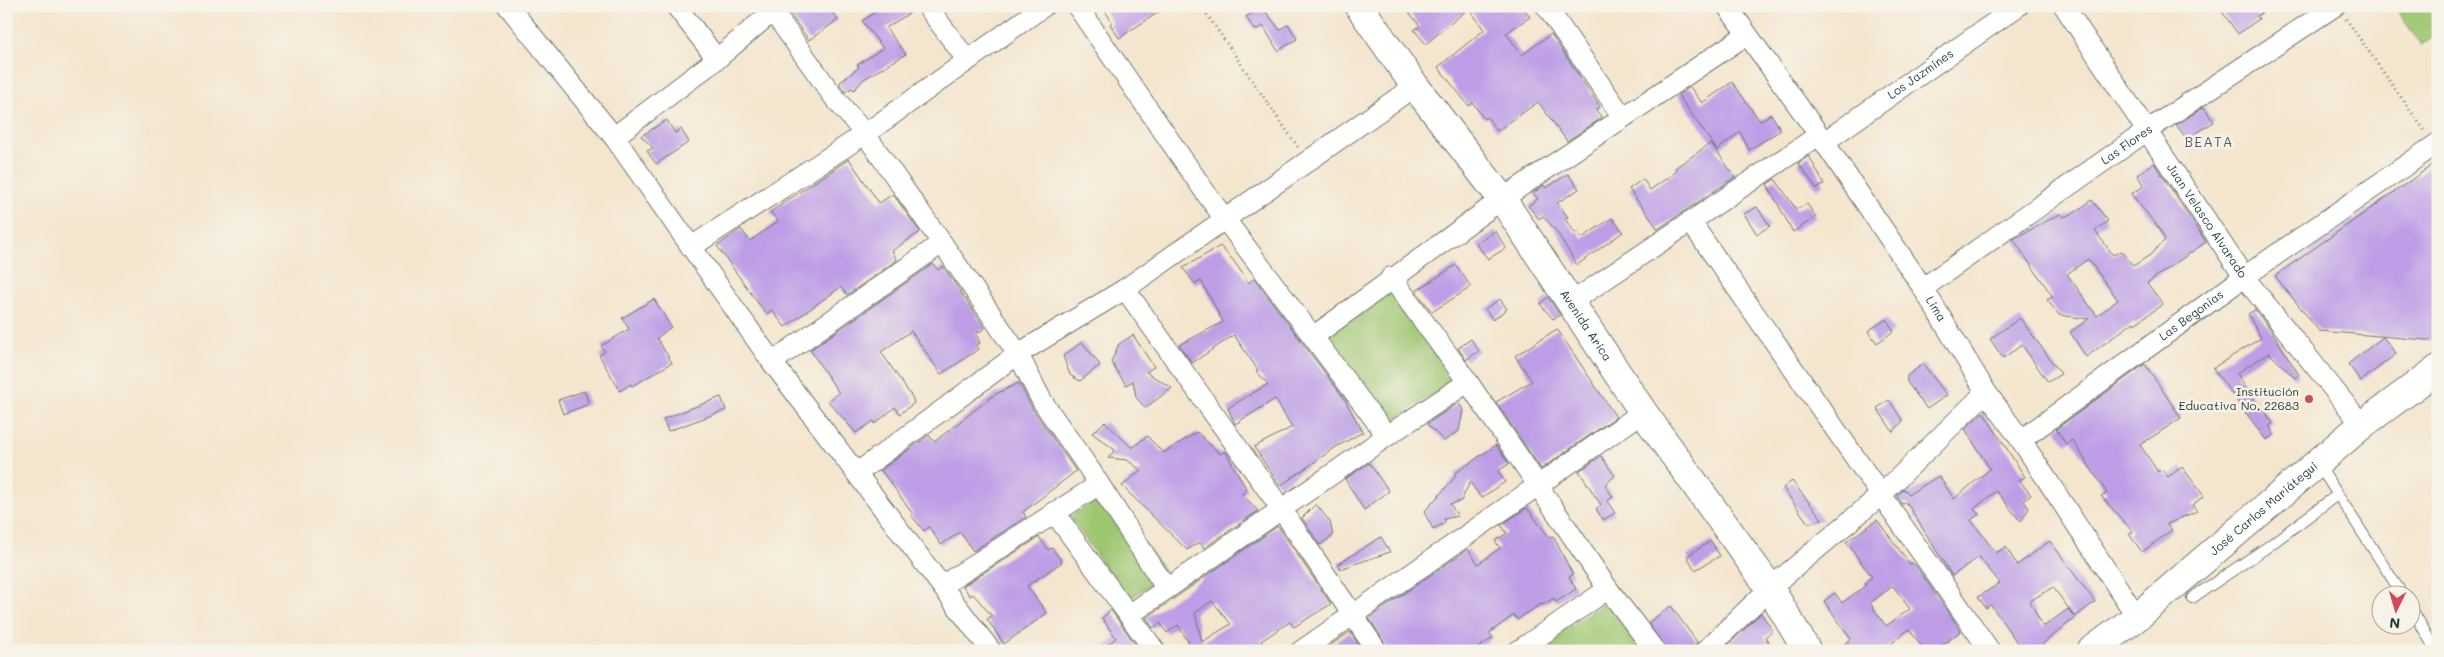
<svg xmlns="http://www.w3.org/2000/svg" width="2444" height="657" viewBox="0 0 2444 657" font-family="Mali,sans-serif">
  <rect width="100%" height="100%" fill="#f7f3e8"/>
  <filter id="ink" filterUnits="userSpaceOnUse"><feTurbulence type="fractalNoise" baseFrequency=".02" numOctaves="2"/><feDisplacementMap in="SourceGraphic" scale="10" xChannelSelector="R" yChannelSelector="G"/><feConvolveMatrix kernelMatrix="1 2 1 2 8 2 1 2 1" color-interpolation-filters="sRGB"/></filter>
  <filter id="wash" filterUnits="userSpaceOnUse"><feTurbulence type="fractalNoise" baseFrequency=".0096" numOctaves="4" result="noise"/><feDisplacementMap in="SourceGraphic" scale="20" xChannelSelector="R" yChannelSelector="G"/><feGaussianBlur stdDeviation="1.12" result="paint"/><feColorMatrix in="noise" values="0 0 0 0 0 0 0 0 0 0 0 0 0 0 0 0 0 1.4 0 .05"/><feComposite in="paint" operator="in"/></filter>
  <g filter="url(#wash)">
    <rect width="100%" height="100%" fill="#f4e5ce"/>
    <g fill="#9ec671" stroke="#5e8252">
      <path d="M2394,6H2438V33L2421,45Z"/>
      <path d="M1391,288L1456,379L1388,424L1325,332Z"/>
      <path d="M1109,492L1166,574L1128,600L1070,517Z"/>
      <path d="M1608,601L1644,651H1540L1541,645Z"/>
    </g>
    <g id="blocks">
      <g fill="#bd9ee6" fill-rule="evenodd">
        <path d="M784,6H827L838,20L809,40Z"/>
        <path d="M884,6H915L916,9L886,28L906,54L864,79L854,90L852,88L845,92L839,83L859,67L857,65L883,48L862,21Z"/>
        <path d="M1102,6H1168L1119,38L1110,24L1112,22Z"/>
        <path d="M1404,6H1522L1530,17L1506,33L1522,55L1551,34L1600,107L1596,110L1602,118L1567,141L1538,102L1497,131L1487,117L1484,119L1473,103L1469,106L1438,67L1484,30L1469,8L1426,44L1414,30L1420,26Z"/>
        <path d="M2218,6H2271L2257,16L2259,19L2238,34Z"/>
        <path d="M1262,7L1280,30L1288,24L1297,39L1278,51L1263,26L1255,30L1246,17Z"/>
        <path d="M1732,82L1760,121L1771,114L1781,130L1749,150L1740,132L1717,150L1678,95L1690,87L1702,103Z"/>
        <path d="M2204,107L2214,122L2187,139L2176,125Z"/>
        <path d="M667,120L675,133L681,129L689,142L656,164L647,151L653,148L641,136Z"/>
        <path d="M1711,143L1735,177L1658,229L1629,189L1643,179L1650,190L1677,171L1675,168Z"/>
        <path d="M1809,156L1824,184L1817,189L1798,163Z"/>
        <path d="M849,159L879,203L893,194L920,232L892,251L897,260L847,295L841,287L785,327L772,310L766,314L717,246L741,229L750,241L778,221L770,212Z"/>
        <path d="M2438,161V341L2319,331L2275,276Z"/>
        <path d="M2154,163L2206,242L2147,283L2163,304L2135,324L2134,322L2086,357L2070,332L2089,319L2059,315L2047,300L2053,297L2013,239L2060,214L2063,217L2074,213L2092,200L2108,221L2095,231L2113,255L2122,251L2133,266L2150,255L2165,240L2159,228L2131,194L2144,186L2137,175ZM2088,259L2118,300L2097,316L2067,274Z"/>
        <path d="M1568,174L1579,189L1557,203L1568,217L1565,219L1575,233L1577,231L1582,238L1612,218L1623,232L1577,265L1557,232L1543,216L1539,219L1528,206L1538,199L1533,193L1544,185L1546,188Z"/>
        <path d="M1775,179L1796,209L1807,204L1816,217L1793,232L1767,184Z"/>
        <path d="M1757,207L1770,226L1757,234L1744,214Z"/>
        <path d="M1495,231L1506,248L1488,259L1476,244Z"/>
        <path d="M1220,246L1233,260L1249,283L1254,278L1343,397L1363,432L1336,447L1280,486L1254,447L1292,427L1275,399L1235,424L1228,408L1268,384L1256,371L1258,370L1234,335L1192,363L1179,345L1223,322L1201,281L1195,284L1183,268Z"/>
        <path d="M933,264L938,270L943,266L985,328L976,334L980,343L976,345L979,349L941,374L911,331L881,352L912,397L914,403L900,414L895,407L875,424L874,421L856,433L828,401L839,393L810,350Z"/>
        <path d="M1456,265L1471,287L1432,312L1416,291Z"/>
        <path d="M1548,297L1560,315L1553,319L1540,304Z"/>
        <path d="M654,299L671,327L657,338L672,363L632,386L631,384L620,391L599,355L605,352L601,346L629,329L622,318Z"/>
        <path d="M1500,299L1507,309L1493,320L1485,309Z"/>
        <path d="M2255,310L2271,330L2299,375L2295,378L2269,353L2237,373L2260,411L2263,409L2273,423L2269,426L2274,435L2266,440L2213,368L2261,338L2248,314Z"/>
        <path d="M2020,318L2061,374L2048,382L2022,345L2003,358L1990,339Z"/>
        <path d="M1886,319L1894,331L1877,343L1868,331Z"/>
        <path d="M1557,329L1616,417L1541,469L1496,402L1532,381L1515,356Z"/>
        <path d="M1133,335L1154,367L1146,372L1172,388L1145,408L1136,397L1133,381L1126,385L1111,362L1119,344Z"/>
        <path d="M2383,337L2396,354L2361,381L2348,364Z"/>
        <path d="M1471,339L1479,351L1466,360L1458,348Z"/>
        <path d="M1082,342L1100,365L1080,381L1070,375L1063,356Z"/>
        <path d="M1923,364L1947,395L1927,409L1907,382V376Z"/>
        <path d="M2145,364L2181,418L2140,445L2158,472L2161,469L2168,477L2182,467L2204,496L2192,505L2197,511L2167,524L2172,530L2142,552L2129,534L2133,532L2101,496L2107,493L2072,440L2066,444L2056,429Z"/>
        <path d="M1019,383L1032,408L1076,471L1023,512L1026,517L973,551L960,532L941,545L929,527L924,531L911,515L913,514L881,470L929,435L934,442L994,395Z"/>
        <path d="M584,391L589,404L563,414L558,400Z"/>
        <path d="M721,397L726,410L668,431L663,419Z"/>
        <path d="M1889,400L1903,421L1893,432L1877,408Z"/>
        <path d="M1458,403L1463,409L1459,431L1444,441L1427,424Z"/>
        <path d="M1983,412L2025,477L2019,480L2031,495L2024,501L2029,508L2021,522L1996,491L1974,509L1979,514L1971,520L1996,553L2006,547L2017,565L2050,541L2095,602L2075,617L2053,587L2030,601L2043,627L2068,609L2075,618L2034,651H2023L1991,605L1986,608L1978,597L2000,583L1979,557L1952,576L1907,503L1902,504L1897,496L1904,489L1909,494L1939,476L1954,499L1990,469L1965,429Z"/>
        <path d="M1105,422L1132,448L1147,436L1163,453L1197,432L1220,454L1225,451L1247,490L1242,494L1258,511L1204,548L1199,542L1187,550L1122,486L1141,470L1127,460L1108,458L1115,450L1092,433Z"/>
        <path d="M1496,445L1509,464L1498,471L1505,482L1481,498L1470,482L1461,501L1450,504L1458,516L1444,519L1445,523L1433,529L1424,512L1456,476L1454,474Z"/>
        <path d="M1601,456L1615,476L1605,485L1613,497L1607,501L1615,513L1603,520L1596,509L1601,505L1579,471Z"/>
        <path d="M1369,463L1389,491L1364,510L1345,479Z"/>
        <path d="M1792,481L1823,520L1808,523L1783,488Z"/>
        <path d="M1316,504L1330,522L1333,536L1320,545L1302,518Z"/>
        <path d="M1527,508L1550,538L1553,536L1573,575L1569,577L1576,589L1556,602L1554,598L1542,605L1541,604L1517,620L1514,615L1489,633L1493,638L1473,651H1389L1369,618L1468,549L1478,564L1500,548L1495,541L1507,533L1501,525Z"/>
        <path d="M1877,520L1910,564L1912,563L1916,566L1961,631L1935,651H1925L1909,629L1883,651H1835L1851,639L1824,601L1835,593L1842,603L1866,585L1864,583L1872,577L1846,542ZM1893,586L1910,609L1886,626L1870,603Z"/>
        <path d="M1278,526L1331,604L1294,627L1290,622L1261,641L1267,651H1188L1192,648L1178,625L1167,633L1160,623L1153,628L1146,618ZM1212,601L1231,624L1202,642L1195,613Z"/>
        <path d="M1039,537L1048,550L1052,548L1062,562L1027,586L1047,613L1004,644L987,619L992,616L973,594L970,596L963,586Z"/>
        <path d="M1381,537L1390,552L1340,569L1338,564Z"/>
        <path d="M1711,541L1720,556L1695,570L1687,556Z"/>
        <path d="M1671,606L1697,642L1693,651H1667L1648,623Z"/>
        <path d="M1111,610L1140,651H1099L1116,638L1102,618Z"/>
        <path d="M1761,613L1773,631L1765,637L1775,651H1722Z"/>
        <path d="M1350,632L1363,651H1322Z"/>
      </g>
    </g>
  </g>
  <g filter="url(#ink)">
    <use href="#blocks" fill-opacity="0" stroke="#6a786a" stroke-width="1"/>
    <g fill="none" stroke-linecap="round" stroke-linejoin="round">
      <defs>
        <g id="lane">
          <path d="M2318,464L2402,594"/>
          <path d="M2192,598L2266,548L2337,495"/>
          <path d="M2412,609L2436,651"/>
        </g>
        <g id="street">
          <path d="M508,6L614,137L772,362L991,651"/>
          <path d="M676,6L717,59"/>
          <path d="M769,6L833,96L865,134L942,243L1018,354L1042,401L1090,470L1166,588"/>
          <path d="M927,6L967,60"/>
          <path d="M1077,6L1210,199L1387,436"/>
          <path d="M1546,6L1622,116"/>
          <path id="s1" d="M1727,6L1824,142L1923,288L1986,392L2021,440L2137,617"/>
          <path id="s2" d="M2064,6L2244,277L2362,425"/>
          <path d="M614,137L717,59L772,12"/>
          <path id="s3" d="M1824,142L2018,6"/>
          <path d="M1690,221L1990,651"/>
          <path d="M691,247L865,134L1044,6"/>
          <path d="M1391,277L1468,382L1608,589L1655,651"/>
          <path id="s4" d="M1923,288L2148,130L2335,6"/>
          <path d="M1125,289L1282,510L1377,651"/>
          <path d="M1570,303L1819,135"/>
          <path d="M1314,336L1502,199L1746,35"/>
          <path d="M772,362L942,243"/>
          <path id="s5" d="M2021,440L2244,277L2438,143"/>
          <path d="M857,473L1018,354L1125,289L1415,86"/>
          <path d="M1054,512L1155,651"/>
          <path d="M943,585L1098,485"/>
          <path d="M1129,615L1387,436L1468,382"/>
          <path d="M1301,651L1643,412"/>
          <path d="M1518,651L1608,589"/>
          <path d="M1705,651L1770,588L1881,495L1986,392"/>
        </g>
        <g id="secondary">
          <path id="s6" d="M1359,6L1415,86L1502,199L1643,412L1770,588L1807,651"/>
          <path id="s7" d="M2091,651L2137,617L2362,425L2438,369"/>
        </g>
      </defs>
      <use href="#lane" stroke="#6a786a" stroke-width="12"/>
      <use href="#street" stroke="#6a786a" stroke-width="22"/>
      <use href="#secondary" stroke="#6a786a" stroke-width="30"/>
      <g stroke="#6a786a" stroke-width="3" stroke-dasharray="1 4" stroke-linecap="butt">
        <path d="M1201,6L1298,147"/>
        <path d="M2346,19L2424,130"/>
      </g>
      <use href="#lane" stroke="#fff" stroke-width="10"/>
      <use href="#street" stroke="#fff" stroke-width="20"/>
      <use href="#secondary" stroke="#fff" stroke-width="28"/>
    </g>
  </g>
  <circle fill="#d1495b" stroke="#f7f3e8" stroke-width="2" cx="2309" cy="399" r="5"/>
  <g text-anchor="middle" stroke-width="5" stroke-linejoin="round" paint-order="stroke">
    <g font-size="12" fill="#1f3d34" stroke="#f7f3e8">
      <text dy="4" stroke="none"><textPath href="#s3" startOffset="118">Los Jazmines</textPath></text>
      <text dy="4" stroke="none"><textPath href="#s4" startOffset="249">Las Flores</textPath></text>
      <text dy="4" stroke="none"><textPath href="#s2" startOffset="258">Juan Velasco Alvarado</textPath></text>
      <text dy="4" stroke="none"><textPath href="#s1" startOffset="368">Lima</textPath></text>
      <text dy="4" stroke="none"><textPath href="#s5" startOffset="211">Las Begonias</textPath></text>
      <text dy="4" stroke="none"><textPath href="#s6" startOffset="392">Avenida Arica</textPath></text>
      <text dy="4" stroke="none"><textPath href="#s7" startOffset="224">José Carlos Mariátegui</textPath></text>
    </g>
    <g font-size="12" fill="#1f3d34" stroke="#f7f3e8" text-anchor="end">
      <text x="2299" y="396">Institución<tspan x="2299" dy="14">Educativa No. 22683</tspan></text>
    </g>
    <g font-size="14" letter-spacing="1" fill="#565f72" stroke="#f7f3e8">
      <text x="2209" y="147">BEATA</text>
    </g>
  </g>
  <rect width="2444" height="657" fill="none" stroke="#f7f3e8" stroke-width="25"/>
  <g transform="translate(2396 610) rotate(185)"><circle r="24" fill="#f7f3e8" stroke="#a1aaa0"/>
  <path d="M0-4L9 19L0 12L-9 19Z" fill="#d1495b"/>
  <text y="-8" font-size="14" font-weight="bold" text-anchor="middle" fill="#1f3d34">N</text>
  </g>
</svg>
